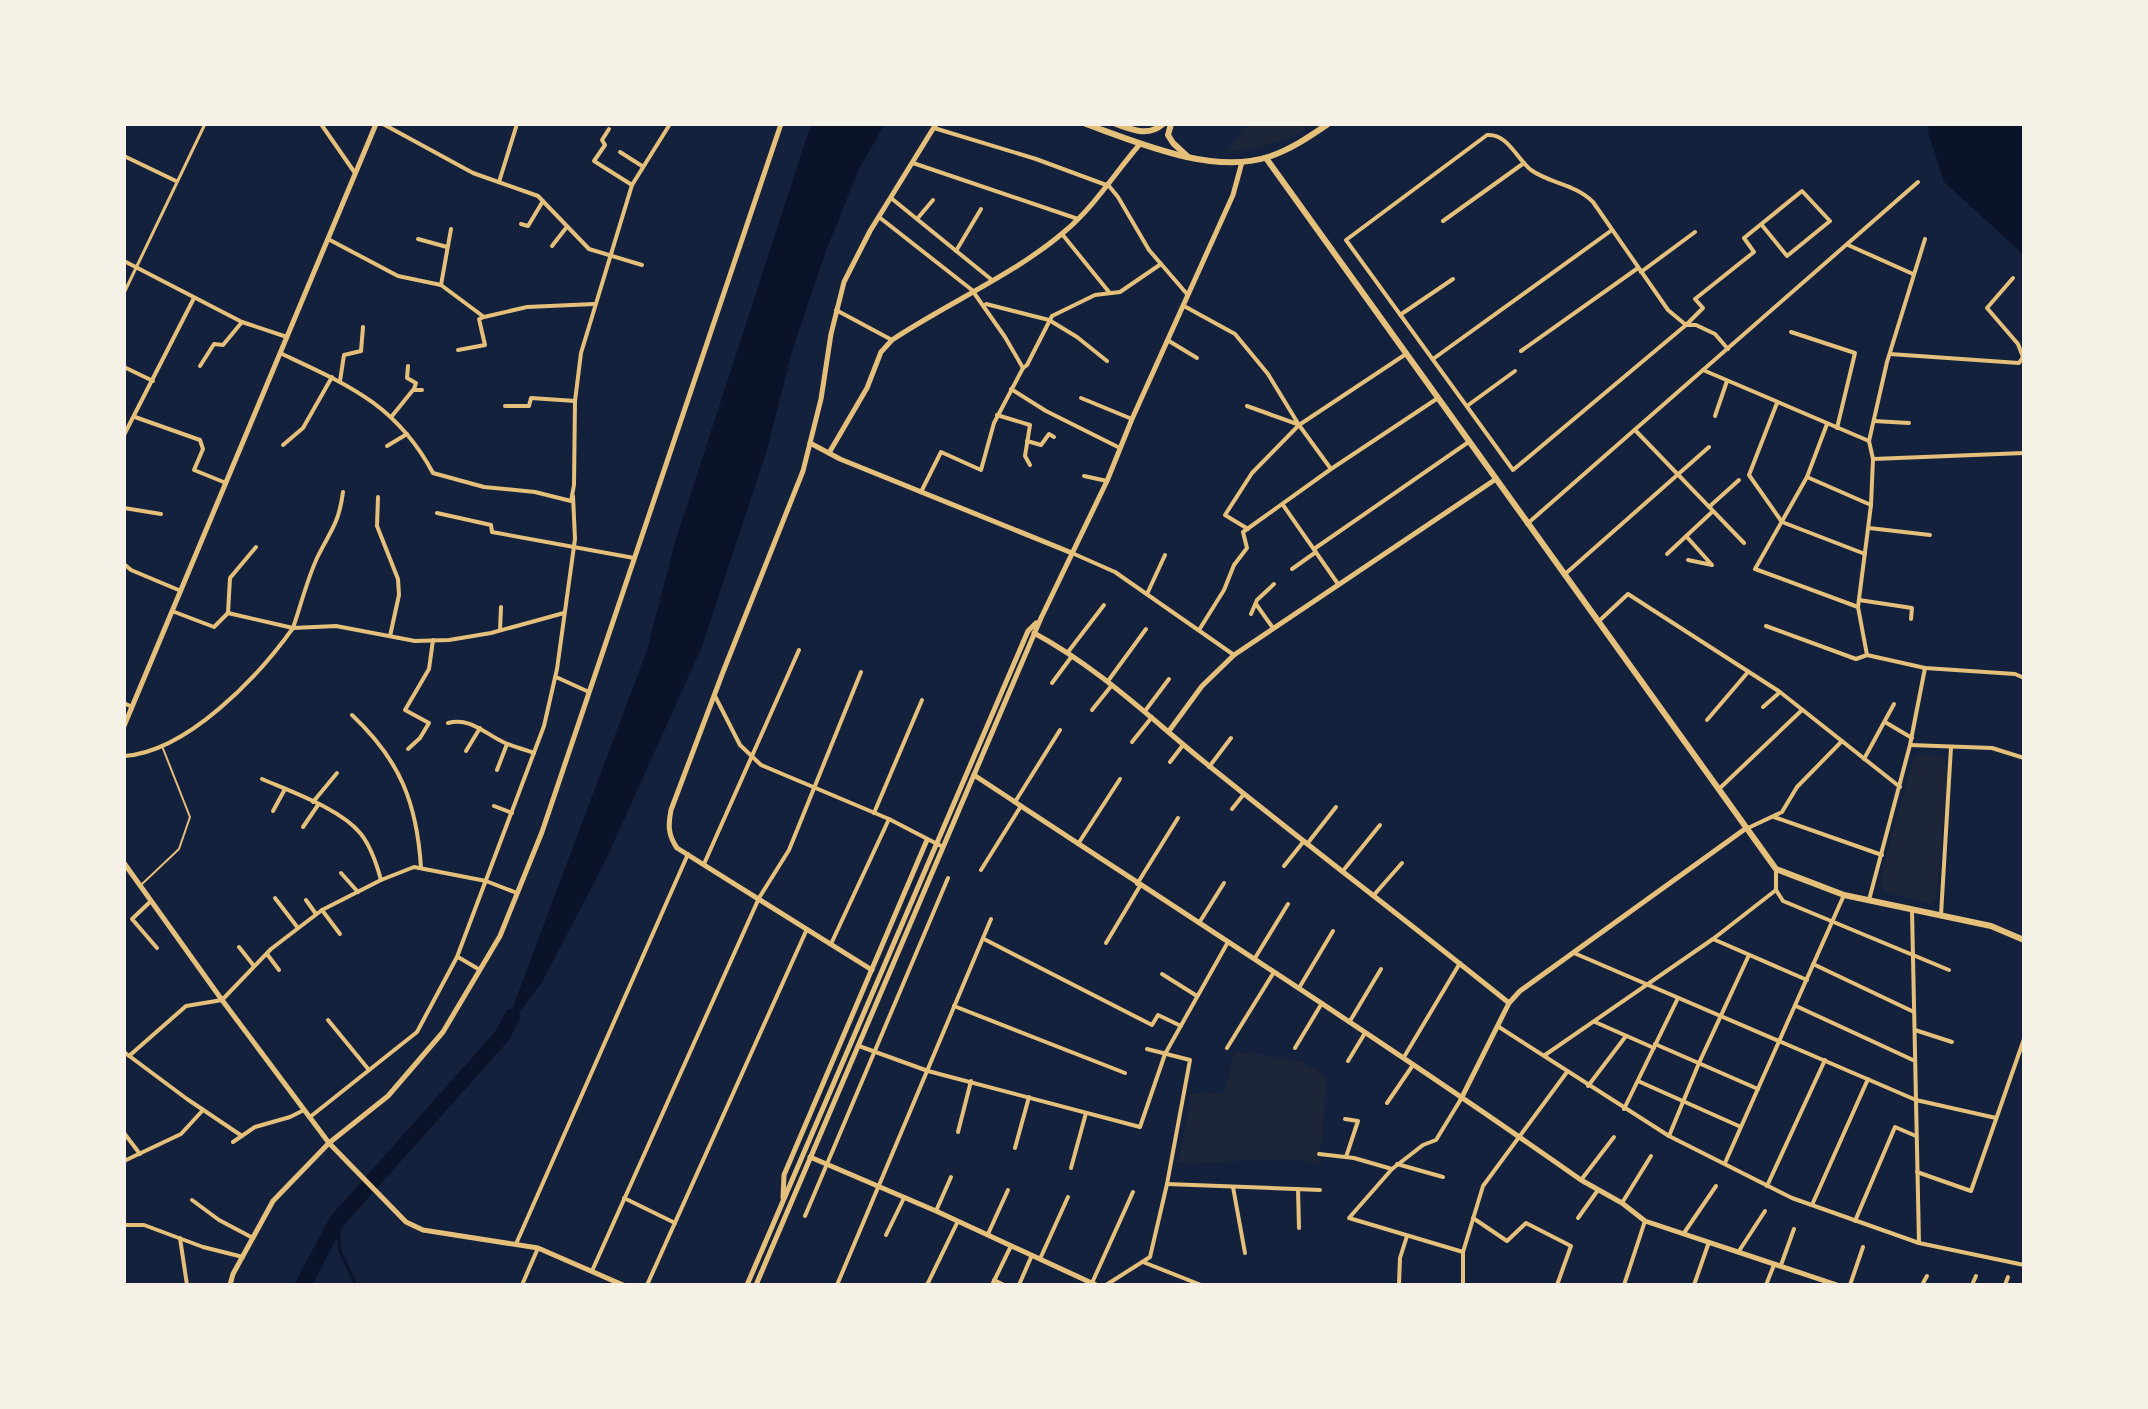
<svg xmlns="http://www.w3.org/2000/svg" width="2148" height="1409" viewBox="0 0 2148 1409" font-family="Cabin,sans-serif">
  <rect width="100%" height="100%" fill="#14213d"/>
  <g fill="#1d2539">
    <path d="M1253,124H1314C1287,142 1259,149 1227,152L1242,129Z"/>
    <path d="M1919,754L1944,757L1948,773L1936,899L1930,904L1884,891L1880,878L1913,760Z"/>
    <path d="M1235,1052C1264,1056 1307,1056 1327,1080L1320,1154L1321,1166L1305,1160L1178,1162L1192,1093L1224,1094Z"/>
  </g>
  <g fill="#0b132b">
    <path d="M811,124H885L859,169L826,251L793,348L767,450L701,649L603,866L542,982L502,1036L647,650L675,542Z"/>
    <path d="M1929,124H2024V255L1944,182L1928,132Z"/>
  </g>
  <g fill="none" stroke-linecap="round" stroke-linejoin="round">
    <path stroke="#0b132b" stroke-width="3" d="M337,1221L340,1251L356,1285"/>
    <path stroke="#0b132b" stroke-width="16" d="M303,1285L337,1221L502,1036L512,1017"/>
    <path stroke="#e5c07b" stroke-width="2" d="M141,885L179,849L190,817L162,746"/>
    <path stroke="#e5c07b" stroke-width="3" d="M124,293L205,124"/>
    <g stroke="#e5c07b" stroke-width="4">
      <path d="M321,124L355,173"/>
      <path d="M383,124L473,173L538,196L589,249L642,265"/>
      <path d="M934,128L1036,159L1109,186L1118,197L1149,250L1187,294"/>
      <path d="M609,129L602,140L605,145L594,161L632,185"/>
      <path d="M620,152L642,166"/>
      <path d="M124,156L176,181"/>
      <path d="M913,163L1078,219"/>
      <path d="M499,182L517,124"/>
      <path d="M891,198L992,280"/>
      <path d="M879,217L972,290L1005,337L1023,368"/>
      <path d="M917,219L933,200"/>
      <path d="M1443,221L1524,163"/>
      <path d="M521,224L528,226L543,201"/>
      <path d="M1062,234L1109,292"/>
      <path d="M328,239L398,276L441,285L484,317L527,307L594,304"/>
      <path d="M418,239L447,247"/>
      <path d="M1848,245L1913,274"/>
      <path d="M552,246L566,228"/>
      <path d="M956,251L981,209"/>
      <path d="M124,261L242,322L287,337"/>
      <path d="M1641,272L1695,232"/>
      <path d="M441,285L451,229"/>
      <path d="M986,304L1049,320L1077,337L1107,361"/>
      <path d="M1184,306L1235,334L1268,374L1299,425L1331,469"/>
      <path d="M836,310L892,340"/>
      <path d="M1400,315L1453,279"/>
      <path d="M1791,332L1855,353L1837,428"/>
      <path d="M1169,341L1197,358"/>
      <path d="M1728,349L1715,334L1696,325H1686L1668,310L1593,202C1575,184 1551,184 1531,170C1517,159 1507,133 1487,135L1346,240L1513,470L1686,325L1703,308L1695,299L1754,252L1744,238L1802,191L1830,221L1787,256L1761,224"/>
      <path d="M458,350L485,345L479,319L484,317"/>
      <path d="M1521,351L1638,268"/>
      <path d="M280,353C348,385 396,404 433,473L484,487L535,492L571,501L574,485L575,401L581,353L632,185L670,124"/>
      <path d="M1890,354L2019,363L2023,357L2018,344L1987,308L2013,278"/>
      <path d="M1433,359L1612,230"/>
      <path d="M200,366L214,344L223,345L242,322"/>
      <path d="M408,366L407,378L416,383L414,389"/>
      <path d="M124,367L153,381"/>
      <path d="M1703,370L1869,441"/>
      <path d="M340,381L344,355L361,351L363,327"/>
      <path d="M1011,389L1046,411L1120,448"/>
      <path d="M1081,398L1132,419"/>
      <path d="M1777,403L1749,475L1782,522L1865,554"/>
      <path d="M505,406H529L531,398L575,401"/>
      <path d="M1247,406L1297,424"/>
      <path d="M1467,406L1515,371"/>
      <path d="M997,415L1030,425L1025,456L1030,465"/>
      <path d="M392,416L413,390H422"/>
      <path d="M1715,416L1727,381"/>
      <path d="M135,417L200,440L203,449L194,470L226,483"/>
      <path d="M1874,421L1909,423"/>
      <path d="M1827,424L1807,477L1755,569L1858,607"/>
      <path d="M1635,430L1744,543"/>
      <path d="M124,435L194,298"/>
      <path d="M1027,441L1041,445L1049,434L1054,437"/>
      <path d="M283,445L303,428L332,377"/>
      <path d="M387,446L407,434"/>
      <path d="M1873,459L2024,453"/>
      <path d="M1084,476L1107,481"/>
      <path d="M1807,477L1871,505"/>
      <path d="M921,492L941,452L981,470L994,423L1023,368L1027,365L1052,316L1095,295L1120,292L1161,264"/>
      <path d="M378,497L377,526L398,579L399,595L390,636"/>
      <path d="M1283,505L1338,584"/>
      <path d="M1709,507L1739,480"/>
      <path d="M124,508L161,514"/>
      <path d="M437,513L491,525L492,532L634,558"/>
      <path d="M1527,524L1918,182"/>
      <path d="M1869,528L1930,535"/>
      <path d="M1248,529L1225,515L1252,473L1299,425L1406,354"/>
      <path d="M1686,536L1712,565L1688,560"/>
      <path d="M1314,549L1470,441"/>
      <path d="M1072,553L1115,572L1234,655"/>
      <path d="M1667,554L1712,512"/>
      <path d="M124,564L131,570L181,591"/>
      <path d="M1292,569L1316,552"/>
      <path d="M1564,575L1709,447"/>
      <path d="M1147,594L1165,555"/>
      <path d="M1859,600L1912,608L1911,619"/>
      <path d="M1256,604L1273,628"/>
      <path d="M172,611L214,627L228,613L293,628C301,605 307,579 318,556C331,530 339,523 343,492"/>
      <path d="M228,613L230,578L256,547"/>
      <path d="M1251,614L1257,600L1274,584"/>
      <path d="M1599,621L1628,594L1780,692L1900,787"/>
      <path d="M1766,626L1856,659L1867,655"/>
      <path d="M500,630L501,607"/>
      <path d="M1199,630L1224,590L1234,565L1247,548L1243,532L1331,469L1438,398"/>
      <path d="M1068,652L1104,605"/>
      <path d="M1867,655L1858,607L1871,505L1873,459L1869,441L1887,362L1925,239"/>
      <path d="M1867,655L1925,668L2015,674L2024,678"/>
      <path d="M556,677L589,692"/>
      <path d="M1108,681L1146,629"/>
      <path d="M1052,683L1072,656"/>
      <path d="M715,696L740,745L761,765L889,819L943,847"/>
      <path d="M124,703L132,707"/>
      <path d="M1763,707L1779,693"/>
      <path d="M1092,710L1112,685"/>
      <path d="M1145,711L1169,679"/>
      <path d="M352,715C400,760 417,803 421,868"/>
      <path d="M1707,720L1748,672"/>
      <path d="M1885,722L1912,738"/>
      <path d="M448,723C470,717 484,733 503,742C513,747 524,749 534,753"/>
      <path d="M1132,742L1152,717"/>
      <path d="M1910,745L1992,748L2024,758"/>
      <path d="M408,749L420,738L429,723L405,710L429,669L433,640"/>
      <path d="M466,751L480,728"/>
      <path d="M124,756C187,752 258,677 293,628L336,626L415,641L449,640L491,633L564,613"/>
      <path d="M1864,759L1894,704"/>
      <path d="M1170,762L1183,745"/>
      <path d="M1209,767L1231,738"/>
      <path d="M497,770L507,744"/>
      <path d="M262,779C292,792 341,809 361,834C371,847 377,865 381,880"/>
      <path d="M1719,789L1802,710"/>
      <path d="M313,802L337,773"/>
      <path d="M1015,802L1060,730"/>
      <path d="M494,806L512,813"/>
      <path d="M1232,809L1244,794"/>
      <path d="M273,811L285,789"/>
      <path d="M874,813L922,700"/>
      <path d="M1774,817L1882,855"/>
      <path d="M303,827L318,805"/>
      <path d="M1748,828L1782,812L1797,787L1842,741"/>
      <path d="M1078,844L1120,779"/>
      <path d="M1307,844L1336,807"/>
      <path d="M704,864L799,650"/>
      <path d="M1284,866L1304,841"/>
      <path d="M1776,869V890"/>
      <path d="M981,870L1021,806"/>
      <path d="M1342,872L1380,825"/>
      <path d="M341,873L358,892"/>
      <path d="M1137,884L1178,818"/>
      <path d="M1776,890L1783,901L1949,970"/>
      <path d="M1373,896L1402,863"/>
      <path d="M275,898L298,928"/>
      <path d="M306,900L316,914"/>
      <path d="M1869,900L1910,745L1925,668"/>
      <path d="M151,901L132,919L157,948"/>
      <path d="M322,910L340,934"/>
      <path d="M1912,910L1919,1243"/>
      <path d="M1941,915L1951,747"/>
      <path d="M1199,923L1224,883"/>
      <path d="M984,939L1152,1025L1158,1015L1181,1026"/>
      <path d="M1713,939L1807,980"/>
      <path d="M1106,943L1140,886"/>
      <path d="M831,944L889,819"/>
      <path d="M239,947L254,966"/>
      <path d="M1574,953L1916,1100L1996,1118"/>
      <path d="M267,954L279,970"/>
      <path d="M458,957L480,970"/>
      <path d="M1255,958L1288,904"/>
      <path d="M1813,964L1914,1012"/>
      <path d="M1162,974L1197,996"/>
      <path d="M1299,988L1333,931"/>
      <path d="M954,1006L1125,1073"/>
      <path d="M1796,1006L1913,1060"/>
      <path d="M328,1020L369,1070"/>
      <path d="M1350,1021L1381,969"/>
      <path d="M1595,1022L1654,1048"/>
      <path d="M1499,1027L1669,1136L1792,1198L1919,1243L2024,1265"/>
      <path d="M1915,1030L1952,1042"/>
      <path d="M1655,1044L1758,1089"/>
      <path d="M859,1046L928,1071L1140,1127L1165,1054L1228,942"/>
      <path d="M1227,1048L1274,972"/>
      <path d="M1295,1048L1322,1003"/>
      <path d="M124,1052L187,1099L242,1136"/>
      <path d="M1545,1055L1713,939L1776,890"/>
      <path d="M129,1056L186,1006L222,1000L271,949L322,910L381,880L414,867L486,881L517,893"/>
      <path d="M1404,1057L1460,963"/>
      <path d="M1348,1061L1365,1033"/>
      <path d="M1638,1081L1741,1127"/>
      <path d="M1588,1086L1626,1036"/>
      <path d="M1461,1099L1436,1140L1423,1145L1392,1169L1349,1218L1463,1252"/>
      <path d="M1387,1103L1413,1065"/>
      <path d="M1624,1109L1678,998"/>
      <path d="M310,1117L417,1032L457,957L544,726L557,669L575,539L573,496"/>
      <path d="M1345,1119L1358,1121L1346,1157"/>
      <path d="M958,1132L971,1081"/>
      <path d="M124,1133L140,1154"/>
      <path d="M1669,1136L1699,1063L1749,955"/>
      <path d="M233,1142L255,1127L290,1117L304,1110"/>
      <path d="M1015,1148L1029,1097"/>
      <path d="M1319,1154L1354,1158L1392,1169"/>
      <path d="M124,1161L181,1134L203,1110"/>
      <path d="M1725,1163L1844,895"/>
      <path d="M1397,1164L1443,1177"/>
      <path d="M1071,1168L1086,1113"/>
      <path d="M1917,1172L1971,1191L2024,1039"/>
      <path d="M1581,1180L1614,1137"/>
      <path d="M1167,1184L1320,1190"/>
      <path d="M1767,1186L1825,1060"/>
      <path d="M1233,1187L1245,1253"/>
      <path d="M1298,1189L1299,1228"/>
      <path d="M624,1198L675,1223"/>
      <path d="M192,1200L219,1220L253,1238"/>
      <path d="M1622,1203L1651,1156"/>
      <path d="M1812,1205L1868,1079"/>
      <path d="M936,1211L951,1177"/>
      <path d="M805,1216L948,878"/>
      <path d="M1473,1218L1507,1241L1526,1223L1571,1246L1557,1285"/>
      <path d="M1578,1218L1598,1190"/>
      <path d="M1855,1221L1895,1127L1916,1136"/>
      <path d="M124,1225H144L203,1247L243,1257"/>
      <path d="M1684,1233L1716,1186"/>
      <path d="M988,1234L1008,1190"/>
      <path d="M886,1235L904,1198"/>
      <path d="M180,1238L187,1285"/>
      <path d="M516,1244L688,854"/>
      <path d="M1739,1251L1765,1211"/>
      <path d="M1040,1259L1068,1197"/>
      <path d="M1143,1262L1201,1285"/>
      <path d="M1781,1265L1794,1229"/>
      <path d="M592,1271L759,898L789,850L861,672"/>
      <path d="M994,1280L1004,1285"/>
      <path d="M1092,1283L1133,1192"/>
      <path d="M1399,1284L1400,1258L1407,1236"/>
      <path d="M522,1285L538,1248"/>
      <path d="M647,1285L807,929"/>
      <path d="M837,1285L991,919"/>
      <path d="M927,1285L958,1221"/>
      <path d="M992,1285L1011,1246"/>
      <path d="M1019,1285L1032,1255"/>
      <path d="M1106,1285L1150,1257L1167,1184L1190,1060L1147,1049"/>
      <path d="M1463,1285V1252L1483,1186L1567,1072"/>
      <path d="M1624,1285L1645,1221"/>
      <path d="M1694,1285L1709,1242"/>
      <path d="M1766,1285L1774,1265"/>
      <path d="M1850,1285L1863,1247"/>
      <path d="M1922,1285L1927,1276"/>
      <path d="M1972,1285L1976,1276"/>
      <path d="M2005,1285L2008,1277"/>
    </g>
    <g stroke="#e5c07b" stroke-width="5">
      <path d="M810,443L840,459L1072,553"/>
      <path d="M829,453L867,388L881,352L892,340C946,304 1015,274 1064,232C1094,207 1114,174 1140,144"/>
      <path d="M1034,633C1101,669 1154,722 1213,769C1311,848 1411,924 1509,1003"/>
      <path d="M1169,731L1202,686L1234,655L1496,479"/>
      <path d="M974,775C1177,909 1382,1040 1581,1180L1622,1203L1645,1221L1837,1285"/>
      <path d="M124,863L222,1000L329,1143L406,1222L423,1230L538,1248L623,1285"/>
      <path d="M1461,1099L1509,1003L1520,991L1745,829"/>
      <path d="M810,1157L936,1211L1096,1285"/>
    </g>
    <g stroke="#e5c07b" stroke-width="5">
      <path d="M124,726L376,124"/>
      <path d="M872,970L677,848C668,835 668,825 671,810L723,672L803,471L821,399L831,334L844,282L870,231L936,124"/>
      <path d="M783,1198L784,1175L927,840"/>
      <path d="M230,1285L233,1274L273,1201L329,1143L388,1096L443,1032L500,936L542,832L781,124"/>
      <path d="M747,1285L1028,631L1036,623"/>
      <path d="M756,1285L1041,618L1107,481L1132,419L1233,195L1242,162"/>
    </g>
    <g stroke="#e5c07b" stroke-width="6">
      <path d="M1086,124C1139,143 1212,175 1268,157C1290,150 1309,137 1328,124"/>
      <path d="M1116,124C1133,130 1148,137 1163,124"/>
      <path d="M1171,124L1168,135L1173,143L1187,156"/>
      <path d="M1266,158L1776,869L1844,895L1991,926L2024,940"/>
    </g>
  </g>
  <rect width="2148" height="1409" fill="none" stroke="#f6f1e7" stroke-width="252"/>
</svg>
